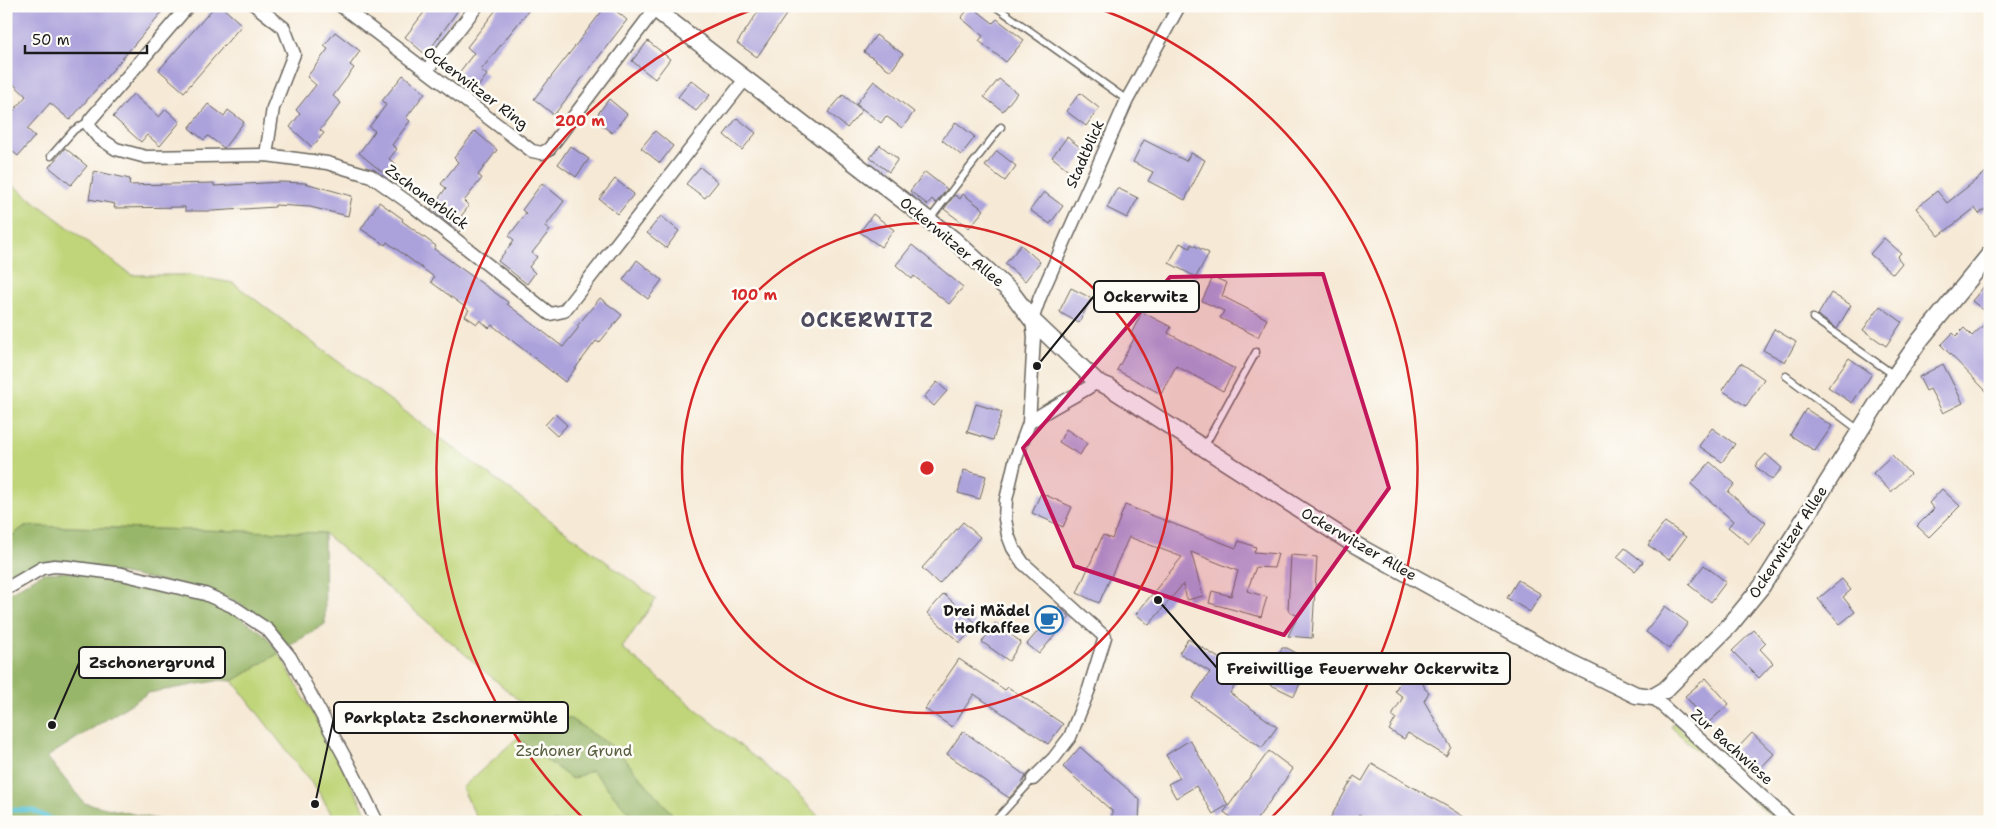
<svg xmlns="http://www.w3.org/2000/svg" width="1996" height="828" viewBox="0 0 1996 828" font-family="'Shantell Sans',sans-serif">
  <rect width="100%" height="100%" fill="#fdfcf7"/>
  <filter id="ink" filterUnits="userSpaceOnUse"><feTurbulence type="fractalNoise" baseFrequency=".02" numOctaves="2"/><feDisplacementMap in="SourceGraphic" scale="10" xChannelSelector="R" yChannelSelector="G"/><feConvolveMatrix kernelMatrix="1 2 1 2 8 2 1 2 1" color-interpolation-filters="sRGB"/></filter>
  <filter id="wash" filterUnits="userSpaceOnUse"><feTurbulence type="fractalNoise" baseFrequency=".0096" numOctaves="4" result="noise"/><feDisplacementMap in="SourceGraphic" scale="20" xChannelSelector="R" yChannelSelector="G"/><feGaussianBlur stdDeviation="1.12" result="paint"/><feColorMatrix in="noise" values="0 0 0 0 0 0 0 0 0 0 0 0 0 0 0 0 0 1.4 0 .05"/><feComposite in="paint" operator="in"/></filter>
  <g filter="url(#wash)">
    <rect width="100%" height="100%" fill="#f6e9d5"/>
    <g fill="#c0d579" stroke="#6e784a">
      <path d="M6,180L131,275H188L233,283L656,599L622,648L788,785L824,822H679L616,749L569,718L538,717L324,533L25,526L6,540Z"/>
      <path d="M279,653L343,768L371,822H336L320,794L233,681Z"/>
      <path d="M1674,723L1785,822H1777L1671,727Z"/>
      <path d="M517,738L572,779L592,770L637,822H479L462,788Z"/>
    </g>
    <g fill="#98b669" stroke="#5a6942">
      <path d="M25,526L324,533L325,624L289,646L269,623L235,601L203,589L56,561L6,583V540Z"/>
      <path d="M66,572L122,580L204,599L234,613L264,634L279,653L233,681L221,680L148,693L47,757L84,803L168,822H6V595L43,573Z"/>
      <path d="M538,717L569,718L616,749L679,822H637L592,770L572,779L517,738Z"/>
    </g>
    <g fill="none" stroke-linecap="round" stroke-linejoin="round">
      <path stroke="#5cc4d8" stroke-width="5" d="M6,810H32L56,822"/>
    </g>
    <g id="blocks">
      <g fill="#aca2db">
        <path d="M6,6H167L70,120L50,103L27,129L35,136L18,156L6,146V120L26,96L6,77Z"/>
        <path d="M215,6H221L242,25L184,92L159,70Z"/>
        <path d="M429,6H461L426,55L405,37Z"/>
        <path d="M499,6H532L481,70L487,75L477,88L458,74L474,53L467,47Z"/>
        <path d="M606,6H610L627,20L554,115L534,99Z"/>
        <path d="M762,6H792L757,57L737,43Z"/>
        <path d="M971,6L993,23L997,19L1024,40L1006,62L979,41L983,36L961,18Z"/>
        <path d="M335,32L360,51L350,65L354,68L333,96L341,103L320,130L324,133L312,147L290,127L300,114L296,110L316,85L307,77L328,49L324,46Z"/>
        <path d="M876,35L903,54L891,71L864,52Z"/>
        <path d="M648,41L670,59L655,79L632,61Z"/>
        <path d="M403,75L425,93L406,118L410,121L392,145L397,149L389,159L396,164L387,176L359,153L375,131L369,127L386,105L382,101Z"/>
        <path d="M999,79L1017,93L1003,111L984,97Z"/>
        <path d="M691,80L710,95L696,111L678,97Z"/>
        <path d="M874,81L914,112L902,128L886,116L881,123L856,104Z"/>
        <path d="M1080,93L1099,108L1086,126L1066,111Z"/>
        <path d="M133,94L159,117L166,109L180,122L160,146L147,135L141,142L113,117Z"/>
        <path d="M843,95L862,110L847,128L828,112Z"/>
        <path d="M609,99L627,114L612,133L594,119Z"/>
        <path d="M208,104L224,116L228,110L244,122L224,148L208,136L204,140L189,128Z"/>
        <path d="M737,118L756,133L742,150L724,135Z"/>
        <path d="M956,122L975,137L961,155L942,140Z"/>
        <path d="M475,131L497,150L478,175L482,178L464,201L469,206L461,216L468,221L459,232L431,209L446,188L441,184L458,162L454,158Z"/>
        <path d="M655,131L673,146L660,163L641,148Z"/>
        <path d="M1067,137L1086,152L1071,172L1052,157Z"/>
        <path d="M1144,140L1186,161L1191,153L1205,160L1185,200L1148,181L1153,172L1133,162Z"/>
        <path d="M880,145L898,159L889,172L870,158Z"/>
        <path d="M570,146L589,159L576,177L558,164Z"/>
        <path d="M65,148L87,166L71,185L49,167Z"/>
        <path d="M997,151L1016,166L1005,181L985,166Z"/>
        <path d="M700,167L718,182L705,198L686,184Z"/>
        <path d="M1990,169V205L1979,214L1975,208L1939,236L1916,208L1937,191L1947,203Z"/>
        <path d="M94,171L130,179L129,185L214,183V186L280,182L305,183L352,196L348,216L310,207L275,205V207L213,211H185V207L114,208L115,204L89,199Z"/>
        <path d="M925,172L947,189L936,203L932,199L928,205L910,191Z"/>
        <path d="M615,179L634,194L618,214L599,199Z"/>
        <path d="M542,183L564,201L545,227L550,230L532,253L537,257L529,267L535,273L527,284L498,261L514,240L509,236L526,213L522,210Z"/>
        <path d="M1117,188L1138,198L1127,218L1107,208Z"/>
        <path d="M1044,192L1063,206L1050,224L1030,210Z"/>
        <path d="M963,194L984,210L969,228L944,209L955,195L960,199Z"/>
        <path d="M379,202L403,219L402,221L436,246L434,249L508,302L507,304L563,347L579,327L577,326L600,298L622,315L599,343L596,341L565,382L492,325L489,328L480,320L477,324L465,316L469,310L431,282L434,277L387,242L385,245L361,229Z"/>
        <path d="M873,214L894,230L881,247L860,232Z"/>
        <path d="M661,216L679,231L666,248L647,233Z"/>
        <path d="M1884,238L1901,253L1897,257L1902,263L1893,274L1870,254Z"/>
        <path d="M1180,243L1190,248L1191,244L1209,253L1196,277L1169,263Z"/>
        <path d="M912,245L963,287L949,304L914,276L912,279L896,265Z"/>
        <path d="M1021,245L1040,262L1025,281L1005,264Z"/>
        <path d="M637,260L662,280L648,299L623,280Z"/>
        <path d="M1213,277L1227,283L1222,296L1267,319L1258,337L1220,318L1224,311L1202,301Z"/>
        <path d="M1990,279V315L1972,301Z"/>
        <path d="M1071,288L1091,298L1079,323L1059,312Z"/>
        <path d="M1831,293L1851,305L1837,329L1818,315Z"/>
        <path d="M1880,306L1902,322L1886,346L1863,330Z"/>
        <path d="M1142,312L1171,327L1168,333L1235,369L1223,391L1176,366L1161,394L1117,370L1135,337L1131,334Z"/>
        <path d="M1990,319V395L1941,345L1953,333L1956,336L1964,328L1972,336Z"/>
        <path d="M1774,329L1796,342L1785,362L1763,350Z"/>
        <path d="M1849,358L1872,374L1852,403L1828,387Z"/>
        <path d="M1741,363L1764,379L1746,406L1722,390Z"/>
        <path d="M1943,364L1963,403L1943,413L1930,389L1926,391L1919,377Z"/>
        <path d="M937,382L947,391L934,406L924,397Z"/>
        <path d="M976,404L1002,412L993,440L967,432Z"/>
        <path d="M1806,409L1832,426L1815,451L1790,435Z"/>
        <path d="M555,414L567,425L557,436L545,425Z"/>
        <path d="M1712,428L1735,444L1722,462L1699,446Z"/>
        <path d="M1066,429L1087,443L1080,455L1059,442Z"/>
        <path d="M1766,454L1782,468L1772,480L1755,466Z"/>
        <path d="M1892,455L1910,474L1891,492L1873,473Z"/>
        <path d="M1710,462L1735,484L1728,492L1766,523L1749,544L1728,527L1733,521L1691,484Z"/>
        <path d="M964,470L986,476L980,499L958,493Z"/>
        <path d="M1942,489L1960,506L1929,537L1917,526L1934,509L1929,503Z"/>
        <path d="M1041,493L1072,507L1063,527L1032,513Z"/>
        <path d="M1125,505L1236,548L1239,541L1256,547L1254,552L1278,554L1274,568L1256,567L1247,591L1267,597L1261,617L1209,603L1212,591L1231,596L1238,571L1191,552L1203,596L1187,600L1183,584L1149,625L1136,614L1182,557L1129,537L1099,603L1077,593L1103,535L1112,539Z"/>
        <path d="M963,522L980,537L939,584L922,568Z"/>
        <path d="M1665,522L1686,537L1669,560L1648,545Z"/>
        <path d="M1625,548L1643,562L1635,571L1617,557Z"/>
        <path d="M1291,555L1317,557L1312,638L1288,636L1298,616L1288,610Z"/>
        <path d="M1704,565L1726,582L1711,602L1689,585Z"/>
        <path d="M1842,579L1851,590L1843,597L1855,612L1840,624L1818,599Z"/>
        <path d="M1518,580L1541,594L1530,612L1507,598Z"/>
        <path d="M944,594L977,624L960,643L927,613Z"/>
        <path d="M1059,606L1070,617L1039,654L1027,644Z"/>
        <path d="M1665,606L1688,623L1669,649L1646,632Z"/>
        <path d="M995,623L1021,642L1009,661L982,642Z"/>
        <path d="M1754,630L1766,643L1760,649L1773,663L1759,678L1732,651Z"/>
        <path d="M1188,639L1243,673L1230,693L1277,727L1262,748L1192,698L1210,672L1179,653Z"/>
        <path d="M1282,648H1287L1311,661L1294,696L1265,682Z"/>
        <path d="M959,659L1005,690L1008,687L1063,724L1048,744L974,694L952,727L925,709Z"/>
        <path d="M1410,673L1422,680L1425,689L1429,692L1424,701L1451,747L1446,756L1408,733L1404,739L1389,730L1396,718L1392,716L1403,697L1395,691L1404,675Z"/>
        <path d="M1706,678L1729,704L1708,723L1685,696Z"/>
        <path d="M963,731L1026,776L1021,785L1009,798L947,754Z"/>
        <path d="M1752,733L1774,754L1755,774L1733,753Z"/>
        <path d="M1190,740L1228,805L1213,814L1196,786L1176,798L1168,784L1180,778L1166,755Z"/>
        <path d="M1080,747L1140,800L1139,822H1112V811L1063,767Z"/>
        <path d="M1269,751L1293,769L1255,822H1237L1224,812Z"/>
        <path d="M1372,764L1448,807L1472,822H1371L1359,814L1354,822H1328L1354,776L1362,781Z"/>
      </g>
    </g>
  </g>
  <g filter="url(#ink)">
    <use href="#blocks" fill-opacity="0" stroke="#68645d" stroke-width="1"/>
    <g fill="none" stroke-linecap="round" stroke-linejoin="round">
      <defs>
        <g id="service">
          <path d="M995,6L1127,100"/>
          <path d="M51,156L74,130L90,120"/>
          <path d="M930,219L1001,127"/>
          <path d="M1813,318L1894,375"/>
          <path d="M1786,376L1859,430"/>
          <path d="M1204,447L1256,352"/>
          <path d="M994,822L1033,779"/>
        </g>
        <g id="minor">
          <path d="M188,6L90,120L89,126L98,137L116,149L146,157L266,155L327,163L371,176L412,205L550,314L564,311L746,78"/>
          <path d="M256,6L284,28L294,54L273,108L266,155"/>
          <path d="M341,6L532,151L542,153L549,149L655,9"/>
          <path d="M427,70L477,6"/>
          <path d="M1029,423C1050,407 1075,397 1097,382"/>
          <path d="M6,589L42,568L54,566L68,567L122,574L205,594L232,606L268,630L290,657L348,763L377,822"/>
          <path d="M1653,697L1790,822"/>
          <path d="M1033,779L1054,758L1070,737L1089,689L1105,637L1023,563L1013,548L1008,535L1005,519L1006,500L1015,461L1029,423L1034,337L1032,320L1040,297L1127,100L1179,6"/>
        </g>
        <path id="tertiary" d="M651,6L953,239L1011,292L1032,320L1097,382L1109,387L1352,543L1566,661L1636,695L1653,697L1665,690L1730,625L1762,586L1892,380L1920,340L1990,254"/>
      </defs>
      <use href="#service" stroke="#68645d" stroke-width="9"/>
      <use href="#minor" stroke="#68645d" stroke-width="15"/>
      <use href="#tertiary" stroke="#68645d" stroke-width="19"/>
      <use href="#service" stroke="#fff" stroke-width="6"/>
      <use href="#minor" stroke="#fff" stroke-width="12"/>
      <use href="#tertiary" stroke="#fff" stroke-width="16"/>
    </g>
  </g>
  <path fill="#c2185b" fill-opacity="0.2" stroke="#c2185b" stroke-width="4" stroke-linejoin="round" d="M1323,274L1389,488L1284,635L1074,566L1023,448L1170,277Z"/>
  <g fill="none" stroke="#d62828" stroke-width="2.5">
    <circle cx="927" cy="468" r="245"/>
    <path d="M586 821A491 491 0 0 1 759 7M1095 7A491 491 0 0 1 1268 821"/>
  </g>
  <defs>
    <symbol id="cafe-ring" viewBox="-11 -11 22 22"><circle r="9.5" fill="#fdfcf7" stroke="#1f6fb2" stroke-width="1.5"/><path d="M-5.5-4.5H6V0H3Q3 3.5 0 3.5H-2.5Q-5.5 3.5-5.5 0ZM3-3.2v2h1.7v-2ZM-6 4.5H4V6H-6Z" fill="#1f6fb2"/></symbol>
  </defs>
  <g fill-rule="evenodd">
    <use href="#cafe-ring" x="1033" y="604" width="32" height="32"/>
  </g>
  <g text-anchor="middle" stroke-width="5" stroke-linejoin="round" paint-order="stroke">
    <g font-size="15" fill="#1c1c1c" stroke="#fdfcf7">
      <text transform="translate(476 88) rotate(37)" y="5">Ockerwitzer Ring</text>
      <text transform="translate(1085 154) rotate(-66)" y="5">Stadtblick</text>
      <text transform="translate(427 197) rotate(36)" y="5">Zschonerblick</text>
      <text transform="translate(952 242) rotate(40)" y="5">Ockerwitzer Allee</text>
      <text transform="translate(1788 542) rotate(-57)" y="5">Ockerwitzer Allee</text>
      <text transform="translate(1359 544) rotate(30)" y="5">Ockerwitzer Allee</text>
      <text transform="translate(1732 747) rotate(42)" y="5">Zur Bachwiese</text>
    </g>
    <g font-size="15" font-weight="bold" fill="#1c1c1c" stroke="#fdfcf7" text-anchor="end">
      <text x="1030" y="616">Drei Mädel<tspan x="1030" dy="17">Hofkaffee</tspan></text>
    </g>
    <g font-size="15" fill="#555d3d" stroke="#fdfcf7">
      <text x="574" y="756">Zschoner Grund</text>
    </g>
    <g font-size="20" font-weight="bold" letter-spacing="1" fill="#4e4b5f" stroke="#fdfcf7">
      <text x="867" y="327">OCKERWITZ</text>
    </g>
  </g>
  <circle cx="927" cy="468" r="8" fill="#d62828" stroke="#fdfcf7" stroke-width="2.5"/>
  <g font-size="15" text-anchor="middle" font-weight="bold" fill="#d62828" stroke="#fdfcf7" stroke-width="5" stroke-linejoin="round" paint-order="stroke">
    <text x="580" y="126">200 m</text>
    <text x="754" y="300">100 m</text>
  </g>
  <path fill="none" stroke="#1c1c1c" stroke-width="2" d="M1037 366L1094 296M52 725L79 663M1158 600L1217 668M315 804L334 717"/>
  <g fill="#1c1c1c" stroke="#fdfcf7" stroke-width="2">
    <circle cx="1037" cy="366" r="5"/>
    <circle cx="52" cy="725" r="5"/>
    <circle cx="1158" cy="600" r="5"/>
    <circle cx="315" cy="804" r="5"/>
  </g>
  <g fill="#fdfcf7" stroke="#1c1c1c" stroke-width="2">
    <rect x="1094" y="281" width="105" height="31" rx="5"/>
    <rect x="79" y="647" width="146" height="31" rx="5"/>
    <rect x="1217" y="653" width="293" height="31" rx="5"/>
    <rect x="334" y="702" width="234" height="31" rx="5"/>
  </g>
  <g font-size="16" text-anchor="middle" font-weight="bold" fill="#1c1c1c">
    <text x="1146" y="302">Ockerwitz</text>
    <text x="152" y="668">Zschonergrund</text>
    <text x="1363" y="674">Freiwillige Feuerwehr Ockerwitz</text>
    <text x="451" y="723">Parkplatz Zschonermühle</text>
  </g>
  <rect width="1996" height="828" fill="none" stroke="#fdfcf7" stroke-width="25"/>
  <path d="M25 45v8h122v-8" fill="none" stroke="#1c1c1c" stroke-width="2.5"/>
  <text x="32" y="45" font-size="15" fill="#1c1c1c" stroke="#fdfcf7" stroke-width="4" paint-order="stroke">50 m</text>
</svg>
